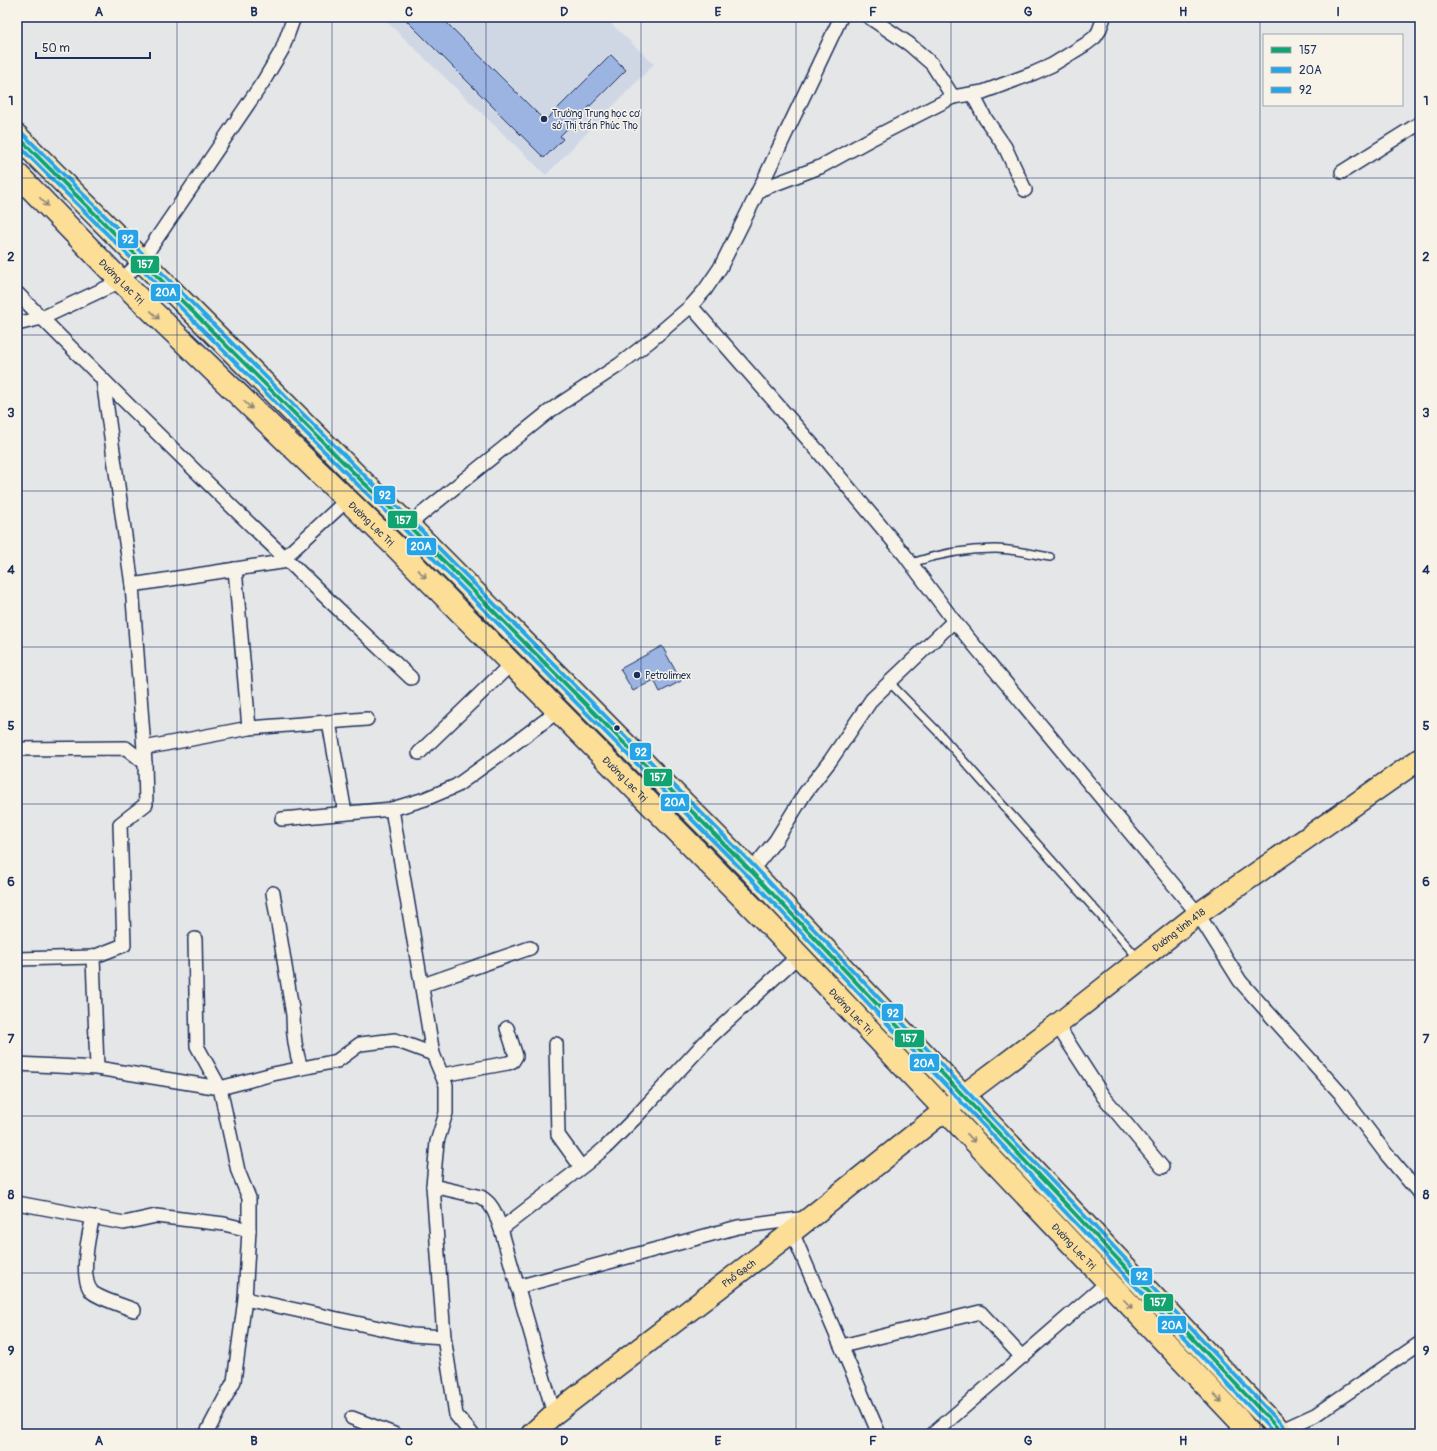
<svg xmlns="http://www.w3.org/2000/svg" width="1437" height="1451" viewBox="0 0 1437 1451" font-family="Pangolin,sans-serif">
  <rect width="100%" height="100%" fill="#e5e6e7"/>
  <filter id="ink" filterUnits="userSpaceOnUse"><feTurbulence type="fractalNoise" baseFrequency=".025" numOctaves="2"/><feDisplacementMap in="SourceGraphic" scale="8" xChannelSelector="R" yChannelSelector="G"/><feConvolveMatrix kernelMatrix="1 2 1 2 8 2 1 2 1" color-interpolation-filters="sRGB"/></filter>
  <g filter="url(#ink)">
    <path fill="#cfd7e5" d="M382,17H604L654,64L546,175Z"/>
    <g fill="#9cb4e1" stroke="#1b2f5e">
      <path d="M403,17H441L545,121L611,55L626,70L560,136L563,139L544,158Z"/>
      <path d="M662,646L681,681L660,692L654,680L633,691L620,669Z"/>
    </g>
    <g fill="none" stroke-linecap="round" stroke-linejoin="round">
      <defs>
        <g id="service">
          <path d="M911,563C938,554 967,549 995,549C1013,549 1032,554 1050,557"/>
          <path d="M889,682L939,733L1138,958"/>
        </g>
        <g id="minor">
          <path d="M869,17L909,44L932,64L953,97"/>
          <path d="M973,95L985,118L1005,147L1025,190"/>
          <path d="M1342,172L1420,123"/>
          <path d="M759,190L820,167L869,140L953,97L983,92L1034,73L1052,65L1086,44L1095,37L1099,31L1104,17"/>
          <path d="M17,293C146,424 277,552 411,678"/>
          <path d="M691,306L818,451L904,554L954,621"/>
          <path d="M17,324L42,318L121,281L142,260L263,82L282,50L294,17"/>
          <path d="M408,525L551,410L619,365L650,341L691,306L705,290L720,268L759,190L841,17"/>
          <path d="M284,558L347,500"/>
          <path d="M132,585L288,561"/>
          <path d="M329,722L345,813"/>
          <path d="M249,728L367,719"/>
          <path d="M144,748L249,728L235,569"/>
          <path d="M17,749L126,748L145,763"/>
          <path d="M419,753L511,664"/>
          <path d="M392,809L433,1054L446,1085V1113L437,1142L433,1186L444,1337L456,1415L472,1434"/>
          <path d="M282,819L392,809L425,799L456,786L503,752L558,711"/>
          <path d="M751,871L776,840L805,793L830,761L872,699L954,621L1198,914L1240,981L1341,1094L1387,1155L1420,1194"/>
          <path d="M273,893L293,1015C293,1033 295,1050 301,1068"/>
          <path d="M195,939L197,1046L220,1088L273,1074L337,1061L360,1044L395,1040L433,1054"/>
          <path d="M17,959L93,957"/>
          <path d="M423,985L530,948"/>
          <path d="M1057,1025L1103,1096L1162,1167"/>
          <path d="M556,1044L558,1135L581,1167"/>
          <path d="M17,1064L97,1068L220,1088L238,1171L249,1198V1230L245,1299L234,1381L206,1434"/>
          <path d="M97,1068L93,957L124,945L120,824L146,804L145,763L132,585L103,380"/>
          <path d="M442,1075L508,1063L513,1061L516,1056L507,1028"/>
          <path d="M433,1186L481,1197C494,1205 496,1216 501,1229L554,1414"/>
          <path d="M17,1203L124,1223L156,1216L224,1224L249,1230"/>
          <path d="M93,1217C89,1233 79,1278 92,1292C98,1298 124,1306 134,1310"/>
          <path d="M501,1229L587,1163L606,1147L634,1119L708,1039L798,956"/>
          <path d="M792,1232L879,1434"/>
          <path d="M517,1287L738,1227L807,1218"/>
          <path d="M245,1299L412,1335L444,1337"/>
          <path d="M842,1346L980,1312L1022,1357"/>
          <path d="M352,1418L394,1434"/>
          <path d="M1280,1431L1315,1415L1420,1343"/>
          <path d="M933,1434L1108,1282"/>
        </g>
        <g id="primary">
          <path id="s1" d="M532,1434L554,1414L792,1232L964,1095L1057,1025L1198,914L1420,759"/>
        </g>
        <g id="trunk">
          <path d="M17,136L362,481L408,525L751,871L1283,1434"/>
          <path id="s2" d="M17,174L121,281L397,548L766,921L1238,1419L1250,1434"/>
        </g>
      </defs>
      <use href="#service" stroke="#1b2f5e" stroke-width="10"/>
      <use href="#minor" stroke="#1b2f5e" stroke-width="16"/>
      <use href="#primary" stroke="#1b2f5e" stroke-width="24"/>
      <use href="#trunk" stroke="#1b2f5e" stroke-width="25"/>
      <use href="#service" stroke="#f7f3e8" stroke-width="7"/>
      <use href="#minor" stroke="#f7f3e8" stroke-width="13"/>
      <use href="#primary" stroke="#fcde96" stroke-width="21"/>
      <use href="#trunk" stroke="#fcde96" stroke-width="22"/>
      <defs>
        <path id="bus-1" d="M17,136L362,481L408,525L751,871L1283,1434"/>
        <path id="bus-2" d="M17,144L358,485L404,529L747,875L1275,1434"/>
        <path id="bus-3" d="M21,132L366,477L412,521L755,867L1287,1430"/>
      </defs>
      <use href="#bus-1" stroke="#f7f3e8" stroke-width="7"/>
      <use href="#bus-2" stroke="#f7f3e8" stroke-width="7"/>
      <use href="#bus-3" stroke="#f7f3e8" stroke-width="7"/>
      <use href="#bus-1" stroke="#11a471" stroke-width="4"/>
      <use href="#bus-2" stroke="#25a5e7" stroke-width="4"/>
      <use href="#bus-3" stroke="#25a5e7" stroke-width="4"/>
    </g>
    <defs><path id="oneway-shaft" d="M-6 0H5M1.5-3L5.5 0L1.5 3" fill="none" stroke-width="1.6" stroke-linecap="round" stroke-linejoin="round"/></defs>
    <g stroke="#8c867a">
      <use href="#oneway-shaft" transform="translate(44 202) rotate(46)"/>
      <use href="#oneway-shaft" transform="translate(155 315) rotate(44)"/>
      <use href="#oneway-shaft" transform="translate(248 405) rotate(44)"/>
      <use href="#oneway-shaft" transform="translate(422 574) rotate(45)"/>
      <use href="#oneway-shaft" transform="translate(971 1138) rotate(47)"/>
      <use href="#oneway-shaft" transform="translate(1128 1304) rotate(46)"/>
      <use href="#oneway-shaft" transform="translate(1218 1398) rotate(46)"/>
    </g>
  </g>
  <path fill="none" stroke="#1b2f5e" stroke-width="1" stroke-opacity="0.55" d="M177,17V1434M332,17V1434M486,17V1434M641,17V1434M796,17V1434M951,17V1434M1105,17V1434M1260,17V1434M17,178H1420M17,335H1420M17,491H1420M17,647H1420M17,804H1420M17,960H1420M17,1116H1420M17,1273H1420"/>
  <g fill="#1b2f5e" stroke="#f7f3e8" stroke-width="1.5">
    <circle cx="544" cy="119" r="4"/>
    <circle cx="637" cy="675" r="4"/>
    <circle cx="617" cy="728" r="3.5"/>
  </g>
  <g text-anchor="middle" stroke-width="3" stroke-linejoin="round" paint-order="stroke">
    <g font-size="10" fill="#1b2f5e" stroke="#f7f3e8" text-anchor="start">
      <text x="552" y="117">Trường Trung học cơ<tspan x="552" dy="12">sở Thị trấn Phúc Thọ</tspan></text>
      <text x="645" y="679">Petrolimex</text>
    </g>
    <g font-size="10" fill="#1b2f5e" stroke="#f7f3e8">
      <text dy="4" stroke="none"><textPath href="#s2" startOffset="150">Đường Lạc Trị</textPath></text>
      <text dy="4" stroke="none"><textPath href="#s2" startOffset="498">Đường Lạc Trị</textPath></text>
      <text dy="4" stroke="none"><textPath href="#s2" startOffset="858">Đường Lạc Trị</textPath></text>
      <text dy="4" stroke="none"><textPath href="#s1" startOffset="820">Đường tỉnh 418</textPath></text>
      <text dy="4" stroke="none"><textPath href="#s2" startOffset="1182">Đường Lạc Trị</textPath></text>
      <text dy="4" stroke="none"><textPath href="#s2" startOffset="1506">Đường Lạc Trị</textPath></text>
      <text dy="4" stroke="none"><textPath href="#s1" startOffset="262">Phố Gạch</textPath></text>
    </g>
  </g>
  <g stroke="#f7f3e8" stroke-width="1.5">
    <rect x="117" y="229" width="22" height="20" rx="4" fill="#25a5e7"/>
    <rect x="130" y="255" width="30" height="19" rx="4" fill="#11a471"/>
    <rect x="150" y="283" width="31" height="19" rx="4" fill="#25a5e7"/>
    <rect x="373" y="485" width="23" height="20" rx="4" fill="#25a5e7"/>
    <rect x="387" y="510" width="31" height="19" rx="4" fill="#11a471"/>
    <rect x="406" y="537" width="31" height="19" rx="4" fill="#25a5e7"/>
    <rect x="629" y="742" width="23" height="19" rx="4" fill="#25a5e7"/>
    <rect x="643" y="768" width="30" height="19" rx="4" fill="#11a471"/>
    <rect x="660" y="793" width="30" height="19" rx="4" fill="#25a5e7"/>
    <rect x="881" y="1003" width="23" height="19" rx="4" fill="#25a5e7"/>
    <rect x="894" y="1029" width="31" height="19" rx="4" fill="#11a471"/>
    <rect x="909" y="1053" width="31" height="19" rx="4" fill="#25a5e7"/>
    <rect x="1130" y="1267" width="23" height="19" rx="4" fill="#25a5e7"/>
    <rect x="1143" y="1293" width="31" height="19" rx="4" fill="#11a471"/>
    <rect x="1157" y="1315" width="30" height="19" rx="4" fill="#25a5e7"/>
  </g>
  <g font-size="11" text-anchor="middle" font-weight="bold" fill="#fff">
    <text x="128" y="243">92</text>
    <text x="145" y="268">157</text>
    <text x="166" y="296">20A</text>
    <text x="385" y="499">92</text>
    <text x="403" y="524">157</text>
    <text x="421" y="550">20A</text>
    <text x="641" y="756">92</text>
    <text x="658" y="781">157</text>
    <text x="675" y="806">20A</text>
    <text x="893" y="1017">92</text>
    <text x="909" y="1042">157</text>
    <text x="924" y="1067">20A</text>
    <text x="1142" y="1280">92</text>
    <text x="1158" y="1306">157</text>
    <text x="1172" y="1329">20A</text>
  </g>
  <rect width="1437" height="1451" fill="none" stroke="#f7f3e8" stroke-width="44"/>
  <rect x="1263" y="34" width="140" height="72" fill="#f7f3e8" stroke="#9fa5b1"/>
  <rect x="1271" y="47" width="20" height="6" fill="#11a471" stroke="#9fa5b1"/>
  <text x="1299" y="54" font-size="12" fill="#1b2f5e">157</text>
  <rect x="1271" y="67" width="20" height="6" fill="#25a5e7" stroke="#9fa5b1"/>
  <text x="1299" y="74" font-size="12" fill="#1b2f5e">20A</text>
  <rect x="1271" y="87" width="20" height="6" fill="#25a5e7" stroke="#9fa5b1"/>
  <text x="1299" y="94" font-size="12" fill="#1b2f5e">92</text>
  <path d="M36 52v6h114v-6" fill="none" stroke="#1b2f5e" stroke-width="2"/>
  <text x="42" y="52" font-size="12" fill="#1b2f5e" stroke="#f7f3e8" stroke-width="3" paint-order="stroke">50 m</text>
  <rect x="22" y="22" width="1393" height="1407" fill="none" stroke="#1b2f5e" stroke-width="1.5"/>
  <g font-size="13" text-anchor="middle" font-weight="bold" fill="#1b2f5e">
    <text x="99" y="16">A</text>
    <text x="254" y="16">B</text>
    <text x="409" y="16">C</text>
    <text x="564" y="16">D</text>
    <text x="718" y="16">E</text>
    <text x="873" y="16">F</text>
    <text x="1028" y="16">G</text>
    <text x="1183" y="16">H</text>
    <text x="1338" y="16">I</text>
    <text x="11" y="105">1</text>
    <text x="1426" y="105">1</text>
    <text x="11" y="261">2</text>
    <text x="1426" y="261">2</text>
    <text x="11" y="417">3</text>
    <text x="1426" y="417">3</text>
    <text x="11" y="574">4</text>
    <text x="1426" y="574">4</text>
    <text x="11" y="730">5</text>
    <text x="1426" y="730">5</text>
    <text x="11" y="886">6</text>
    <text x="1426" y="886">6</text>
    <text x="11" y="1043">7</text>
    <text x="1426" y="1043">7</text>
    <text x="11" y="1199">8</text>
    <text x="1426" y="1199">8</text>
    <text x="11" y="1355">9</text>
    <text x="1426" y="1355">9</text>
    <text x="99" y="1445">A</text>
    <text x="254" y="1445">B</text>
    <text x="409" y="1445">C</text>
    <text x="564" y="1445">D</text>
    <text x="718" y="1445">E</text>
    <text x="873" y="1445">F</text>
    <text x="1028" y="1445">G</text>
    <text x="1183" y="1445">H</text>
    <text x="1338" y="1445">I</text>
  </g>
</svg>
